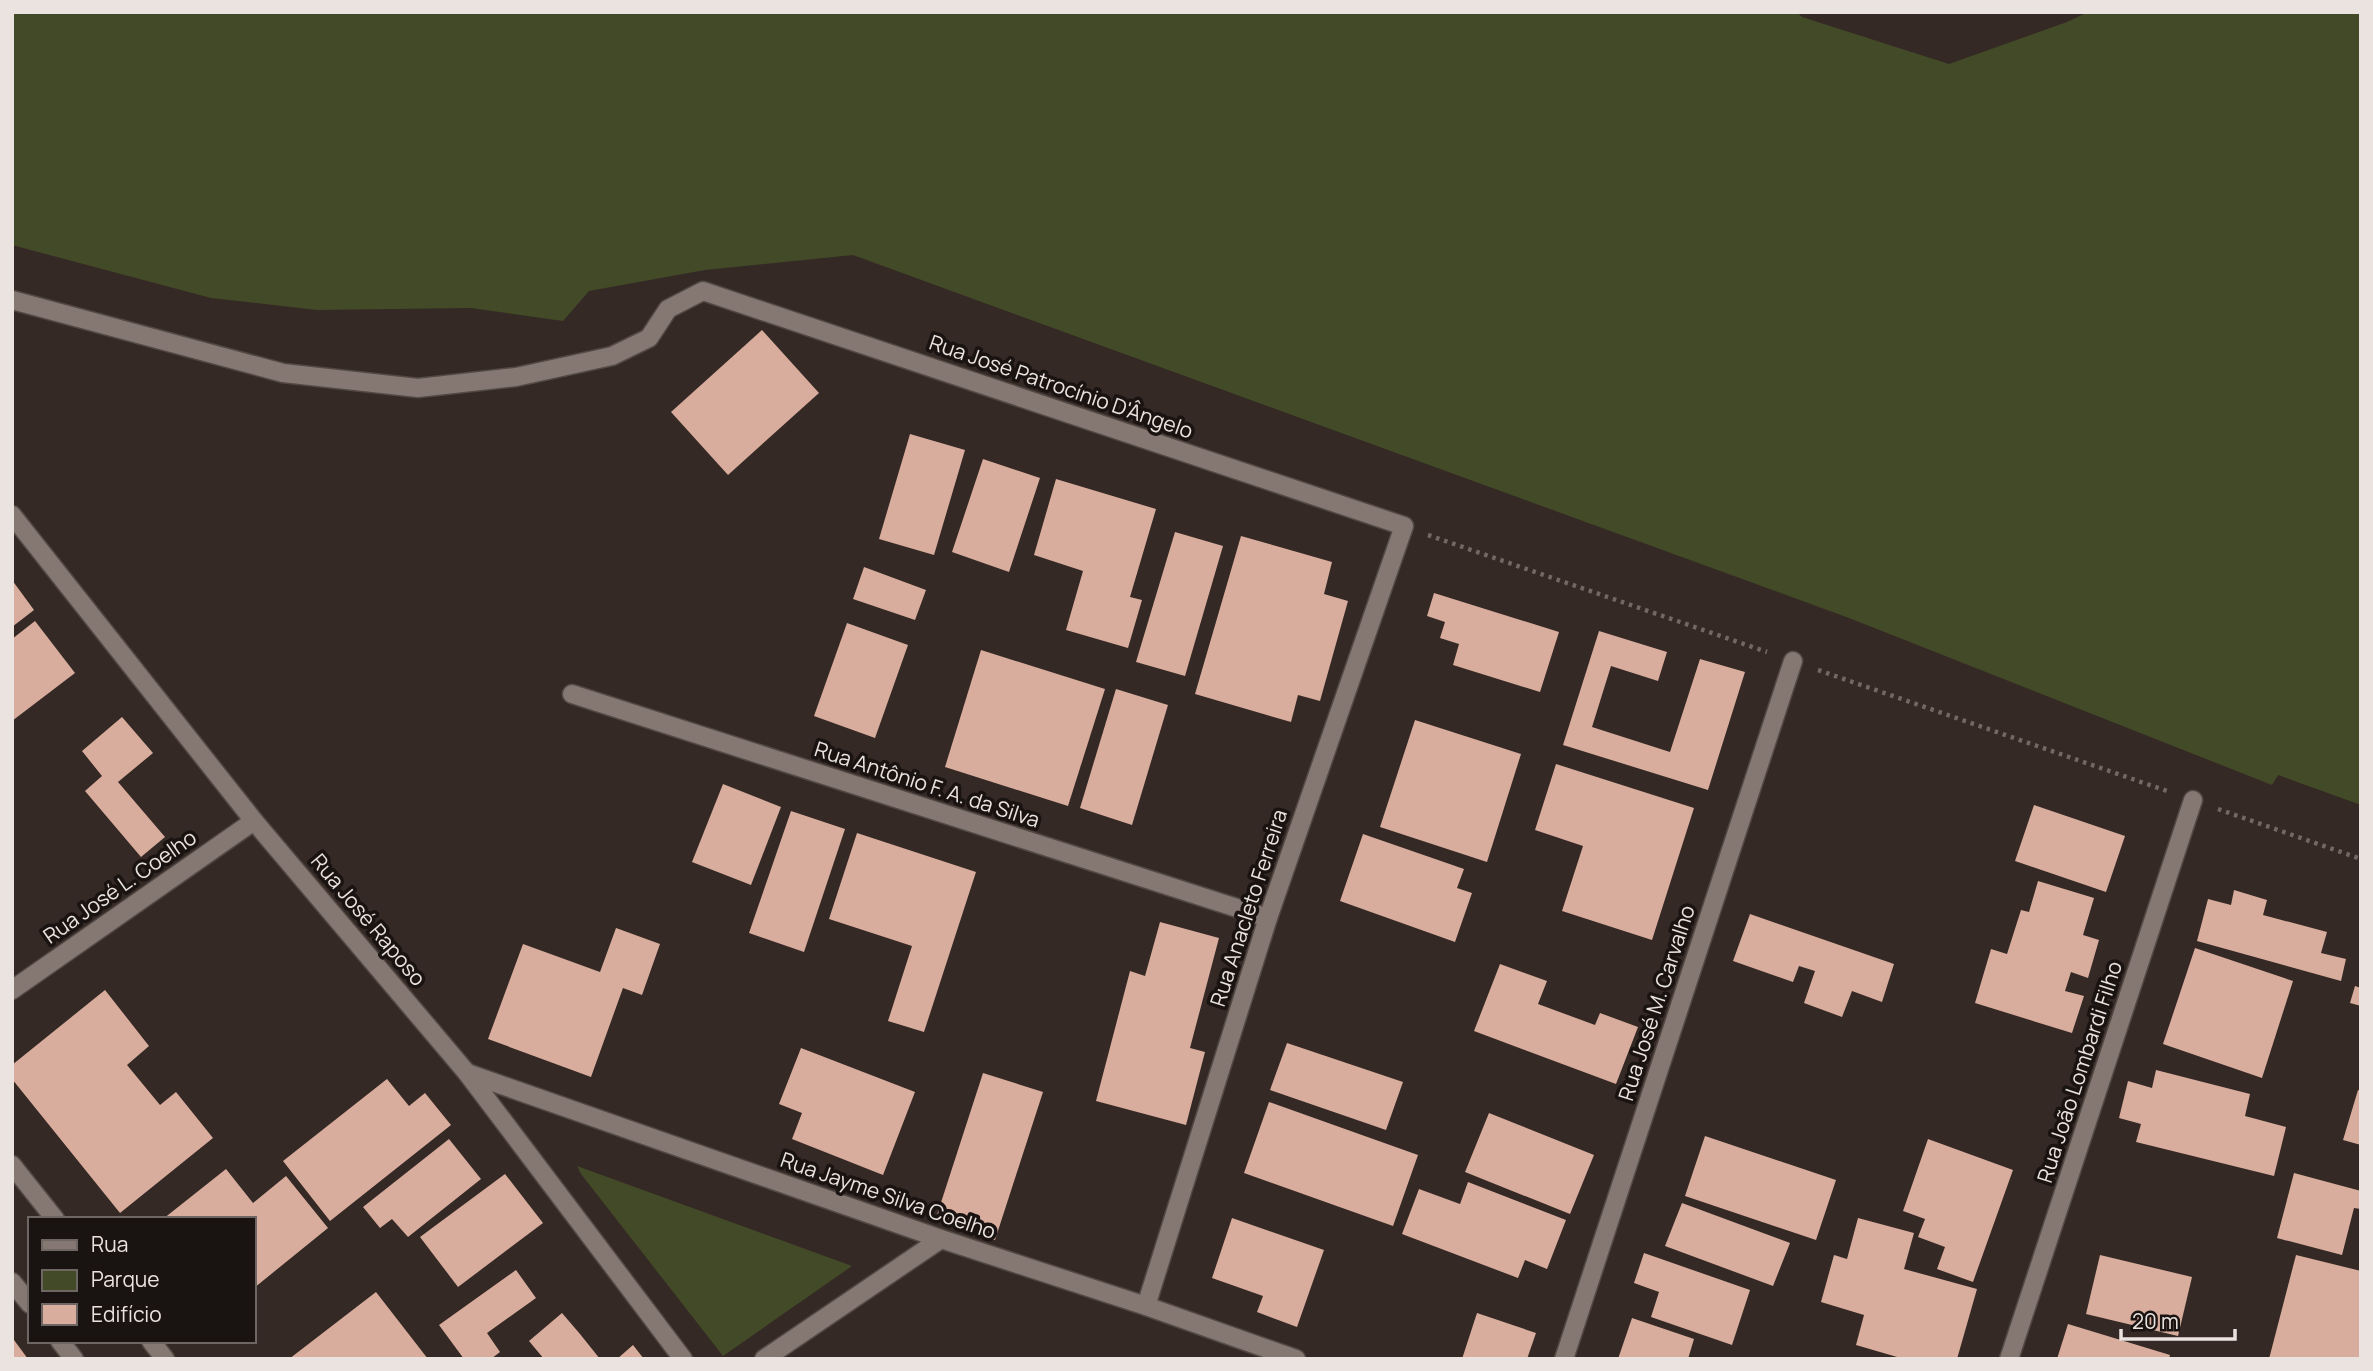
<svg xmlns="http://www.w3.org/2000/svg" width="2373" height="1371" viewBox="0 0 2373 1371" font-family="Manrope,sans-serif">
  <rect width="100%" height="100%" fill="#352925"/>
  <g fill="#424a27">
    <path d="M12,12H1797L1802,17L1949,64L2067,22L2088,12H2361V805L2278,775L2272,785L1849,618L853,255L705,270L589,291L563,321L471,308L317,310L211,298L12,245Z"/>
    <path d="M577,1166L852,1266L723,1356L581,1174Z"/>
  </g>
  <g fill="#d9ad9d">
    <path d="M762,330L819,393L728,475L671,412Z"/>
    <path d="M910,434L965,450L934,555L879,539Z"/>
    <path d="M983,459L1040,478L1009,572L952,552Z"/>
    <path d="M1056,479L1156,509L1130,597L1142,600L1128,648L1066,630L1083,571L1034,555Z"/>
    <path d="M1175,532L1223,546L1185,676L1136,662Z"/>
    <path d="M1241,536L1332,562L1324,594L1348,601L1320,701L1298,695L1291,722L1195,694Z"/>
    <path d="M864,567L926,590L915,620L853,599Z"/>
    <path d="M12,580L34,610L12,627Z"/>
    <path d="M1434,593L1559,632L1540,692L1453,665L1459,644L1440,638L1445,622L1427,616Z"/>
    <path d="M35,621L75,673L12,721V639Z"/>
    <path d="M847,623L908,645L875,738L814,716Z"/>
    <path d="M1599,631L1667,652L1658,681L1611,666L1592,727L1670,752L1700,659L1745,672L1708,790L1563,745Z"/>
    <path d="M981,650L1105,689L1068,806L945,767Z"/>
    <path d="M1116,689L1168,705L1132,825L1080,808Z"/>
    <path d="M122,717L153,753L118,782L165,837L141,857L85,791L102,776L82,751Z"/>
    <path d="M1415,720L1521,754L1487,862L1380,827Z"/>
    <path d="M1556,764L1694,808L1652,940L1562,911L1583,846L1535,830Z"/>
    <path d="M723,784L781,807L751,885L692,862Z"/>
    <path d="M2034,805L2125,836L2106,892L2015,861Z"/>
    <path d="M791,811L845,829L804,952L749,933Z"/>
    <path d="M857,833L976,872L924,1032L888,1021L912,946L829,919Z"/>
    <path d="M1363,834L1464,869L1457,888L1472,893L1455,942L1340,901Z"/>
    <path d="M2038,881L2094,898L2083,935L2099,940L2088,978L2071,972L2065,991L2084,996L2072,1033L1975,1003L1991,949L2007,954L2021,910L2029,912Z"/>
    <path d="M2234,890L2267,900L2263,915L2327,932L2321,953L2346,959L2341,981L2197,941L2208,899L2231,905Z"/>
    <path d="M1750,914L1894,964L1882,1002L1852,991L1842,1017L1804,1003L1815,971L1799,966L1793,982L1733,961Z"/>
    <path d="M1160,922L1219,938L1190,1048L1205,1052L1186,1125L1096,1101L1130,971L1145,976Z"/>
    <path d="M616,928L660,944L642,995L623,988L591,1077L488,1039L523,944L600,972Z"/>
    <path d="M2195,948L2293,981L2262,1078L2163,1044Z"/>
    <path d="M1500,964L1547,981L1538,1004L1595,1025L1600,1013L1638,1027L1616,1084L1474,1031Z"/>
    <path d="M2355,986L2361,988V1006L2350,1003Z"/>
    <path d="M105,990L149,1046L127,1065L160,1105L176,1092L213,1138L120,1213L12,1079V1065Z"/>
    <path d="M1287,1043L1403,1082L1386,1130L1270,1090Z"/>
    <path d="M801,1048L915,1092L883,1175L792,1139L802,1113L779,1104Z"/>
    <path d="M2156,1070L2250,1094L2245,1116L2286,1127L2274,1176L2136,1142L2141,1124L2119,1118L2128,1081L2152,1088Z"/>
    <path d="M983,1073L1043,1092L995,1240L935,1221Z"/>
    <path d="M387,1079L409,1106L425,1093L451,1125L330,1221L283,1161Z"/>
    <path d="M2358,1090L2361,1091V1145L2343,1140Z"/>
    <path d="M1269,1102L1418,1155L1393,1226L1244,1173Z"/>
    <path d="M1489,1113L1594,1155L1570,1214L1465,1172Z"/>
    <path d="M1705,1136L1836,1180L1816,1240L1685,1196Z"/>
    <path d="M449,1139L481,1179L408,1237L392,1219L380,1228L363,1207Z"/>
    <path d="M1928,1139L2013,1170L1973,1282L1937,1269L1945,1247L1918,1237L1925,1219L1903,1211Z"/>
    <path d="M226,1169L253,1203L286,1176L328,1228L254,1288V1219H163Z"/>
    <path d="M2294,1173L2361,1191V1209L2354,1208L2342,1255L2277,1238Z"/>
    <path d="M505,1174L543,1223L458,1287L420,1237Z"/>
    <path d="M1468,1182L1566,1220L1547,1269L1525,1260L1518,1278L1402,1234L1419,1189L1460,1204Z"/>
    <path d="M1682,1203L1790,1243L1773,1286L1665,1246Z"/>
    <path d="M1232,1218L1324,1250L1297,1327L1257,1312L1263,1296L1212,1278Z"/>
    <path d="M1858,1218L1914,1233L1904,1269L1977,1289L1957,1359H1904L1856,1345L1864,1315L1821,1302L1834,1255L1847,1259Z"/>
    <path d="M1644,1253L1750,1290L1732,1345L1651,1317L1659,1292L1634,1283Z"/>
    <path d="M2100,1255L2192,1277L2178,1336L2086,1314Z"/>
    <path d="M2296,1255L2361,1271V1359H2269Z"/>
    <path d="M516,1270L536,1298L487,1333L500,1352L491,1359H464L439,1325Z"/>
    <path d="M376,1292L428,1359H289Z"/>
    <path d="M562,1313L580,1334L600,1359H544L529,1341Z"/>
    <path d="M1477,1313L1536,1333L1527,1359H1462Z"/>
    <path d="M1632,1318L1694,1339L1688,1359H1618Z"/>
    <path d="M2068,1324L2170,1355L2169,1359H2057Z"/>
    <path d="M14,1340L28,1359H12Z"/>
    <path d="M633,1345L644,1359H617Z"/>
  </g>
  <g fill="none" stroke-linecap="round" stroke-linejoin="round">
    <defs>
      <g id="minor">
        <path d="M12,300L283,373L418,388L516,377L612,356L649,338L668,309L703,291L1404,526L1268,918L1146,1306"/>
        <path d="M12,515L254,821L467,1073L683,1359"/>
        <path d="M572,694L1268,918"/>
        <path d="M12,990L254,821"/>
        <path d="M467,1073L941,1239L1146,1306L1296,1359"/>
        <path d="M12,1165L55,1219"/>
        <path d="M12,1282L30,1304"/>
        <path d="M60,1341L74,1359"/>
        <path d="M151,1341L165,1359"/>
        <path d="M764,1359L941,1239"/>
        <path d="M1564,1359L1793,661"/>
        <path d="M2009,1359L2193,800"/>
      </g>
    </defs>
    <use href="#minor" stroke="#524844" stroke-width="21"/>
    <g stroke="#736864" stroke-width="4.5" stroke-dasharray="3.5 5" stroke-linecap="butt">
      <path d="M1428,535L1767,652"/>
      <path d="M1818,670L2167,791"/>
      <path d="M2218,809L2361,859"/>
    </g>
    <use href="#minor" stroke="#857872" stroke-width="18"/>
  </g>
  <g text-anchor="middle" stroke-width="7" stroke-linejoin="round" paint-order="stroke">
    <g font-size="21" fill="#eae3df" stroke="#191311">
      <text transform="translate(1061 387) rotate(19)" y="7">Rua José Patrocínio D'Ângelo</text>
      <text transform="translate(927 785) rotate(18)" y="7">Rua Antônio F. A. da Silva</text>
      <text transform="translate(120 887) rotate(-35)" y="7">Rua José L. Coelho</text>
      <text transform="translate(1249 908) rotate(-72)" y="7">Rua Anacleto Ferreira</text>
      <text transform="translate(368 920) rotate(50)" y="7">Rua José Raposo</text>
      <text transform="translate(1657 1003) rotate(-72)" y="7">Rua José M. Carvalho</text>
      <text transform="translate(2080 1072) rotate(-72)" y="7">Rua João Lombardi Filho</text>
      <text transform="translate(888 1196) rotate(19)" y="7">Rua Jayme Silva Coelho</text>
    </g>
  </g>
  <rect width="2373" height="1371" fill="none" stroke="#eae3df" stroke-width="28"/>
  <rect x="28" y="1217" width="228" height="126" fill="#191311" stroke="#6d6663" stroke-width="2"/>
  <rect x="42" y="1240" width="35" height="10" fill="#857872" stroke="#6d6663" stroke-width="2"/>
  <text x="91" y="1252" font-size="21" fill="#eae3df">Rua</text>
  <rect x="42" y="1270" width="35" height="21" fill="#424a27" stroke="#6d6663" stroke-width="2"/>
  <text x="91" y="1287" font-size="21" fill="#eae3df">Parque</text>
  <rect x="42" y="1304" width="35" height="21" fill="#d9ad9d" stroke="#6d6663" stroke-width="2"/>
  <text x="91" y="1322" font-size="21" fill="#eae3df">Edifício</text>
  <path d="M2121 1329v10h114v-10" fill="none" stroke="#eae3df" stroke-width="3.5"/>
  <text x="2132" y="1329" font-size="21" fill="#eae3df" stroke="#191311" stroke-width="5" paint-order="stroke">20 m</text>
</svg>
